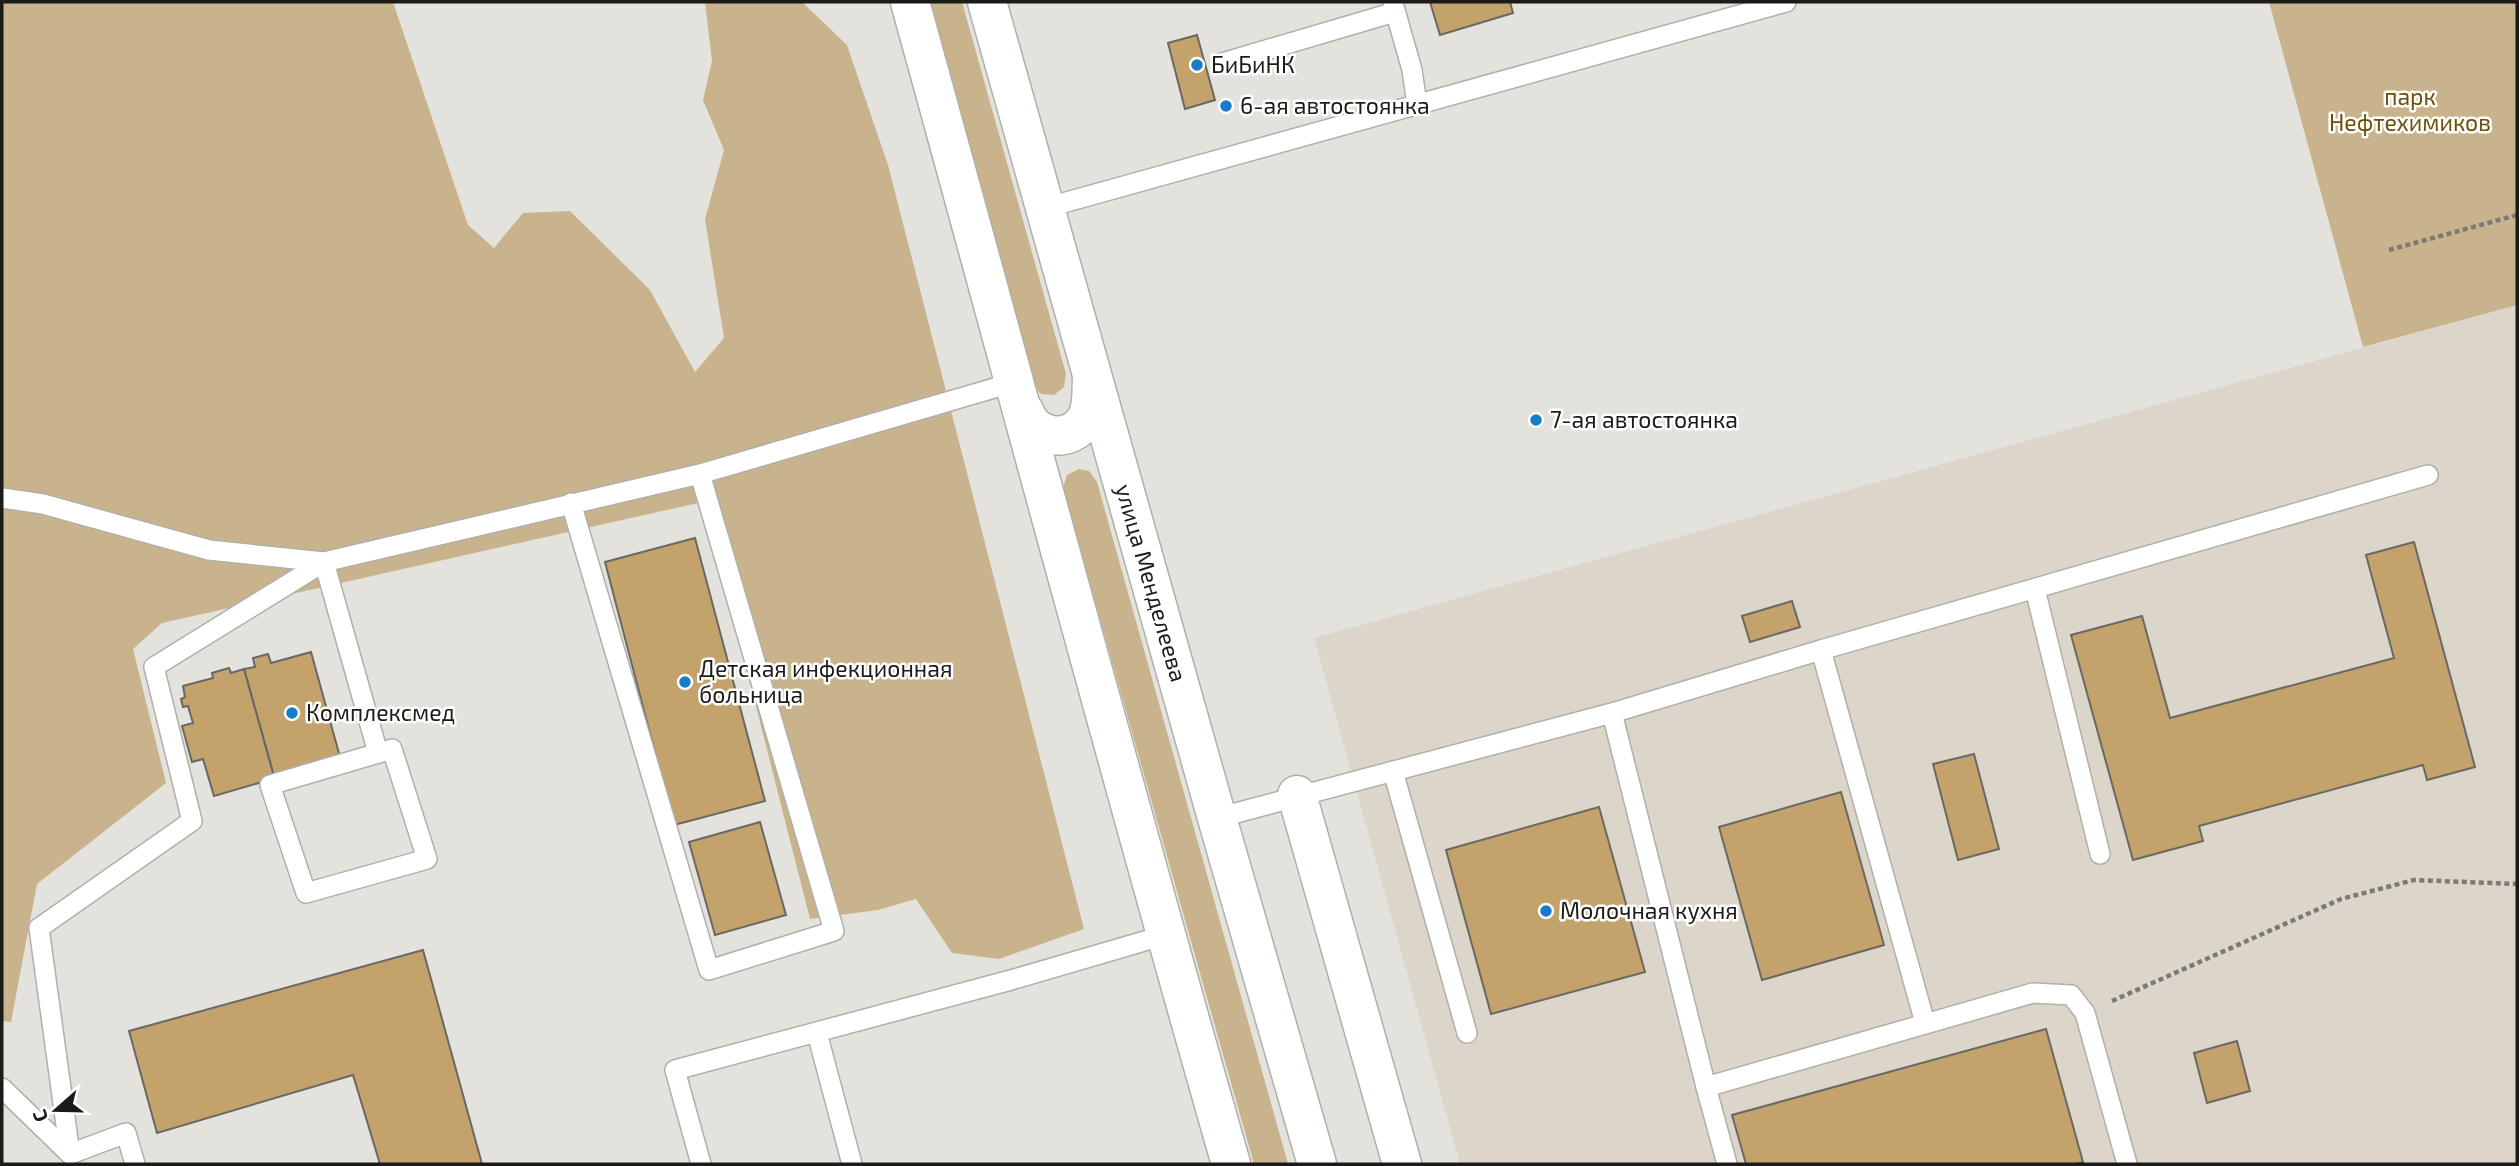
<svg xmlns="http://www.w3.org/2000/svg" width="2519" height="1166" viewBox="0 0 2519 1166" font-family="'Exo 2',sans-serif">
  <rect width="100%" height="100%" fill="#e4e2dd"/>
  <path fill="#dcd5ca" d="M2517,305V1164H1460L1314,638Z"/>
  <g fill="#c9b38c">
    <path d="M2,2H393L468,225L494,248L523,213L570,211L650,290L695,372L724,338L705,219L724,150L703,100L712,61L705,2H802L847,45L888,165L1084,929L999,959L952,953L916,899L878,910L810,919L733,616L698,503L162,623L133,649L166,783L37,884L11,1022L2,1021Z"/>
    <path d="M929,2H962L1066,374L1064,387L1054,395L1041,394L1036,389Z"/>
    <path d="M2269,2H2517V305L2363,347Z"/>
    <path d="M1079,469L1089,471L1097,482L1288,1164H1254L1063,488L1067,475Z"/>
  </g>
  <g fill="#c3a36b" stroke="#6b6864" stroke-width="2">
    <path d="M1430,2H1510L1513,13L1440,35Z"/>
    <path d="M1197,35L1215,100L1185,109L1168,43Z"/>
    <path d="M695,538L765,801L674,825L605,562Z"/>
    <path d="M2414,542L2475,767L2427,780L2423,765L2199,826L2203,841L2133,860L2071,635L2142,616L2170,718L2394,658L2366,555Z"/>
    <path d="M1792,601L1800,627L1750,642L1742,616Z"/>
    <path d="M311,652L340,757L274,776L244,669L255,667L253,658L268,654L271,663Z"/>
    <path d="M229,668L231,673L244,669L278,791L262,782L214,796L203,759L192,762L182,726L193,723L188,706L183,707L181,699L185,697L183,686L213,678L212,673Z"/>
    <path d="M1974,754L1999,849L1958,860L1933,764Z"/>
    <path d="M1841,792L1884,945L1762,980L1719,827Z"/>
    <path d="M1599,807L1645,972L1491,1014L1446,850Z"/>
    <path d="M760,822L786,915L715,935L689,842Z"/>
    <path d="M423,950L482,1164H380L353,1075L157,1133L129,1031Z"/>
    <path d="M2046,1029L2083,1162L2074,1164H1746L1732,1115Z"/>
    <path d="M2237,1041L2250,1091L2207,1103L2194,1053Z"/>
  </g>
  <g fill="none" stroke-linecap="round" stroke-linejoin="round">
    <defs>
      <g id="lane">
        <path d="M1393,3L1412,70L1417,104"/>
        <path d="M1222,63L1395,12"/>
        <path d="M1045,208L1786,2"/>
        <path d="M2,498L43,504L209,550L324,562L378,753"/>
        <path d="M571,503L709,970L834,931L700,474"/>
        <path d="M2035,589L2100,854"/>
        <path d="M1821,650L2428,475"/>
        <path d="M1612,713L1821,650L1925,1023"/>
        <path d="M392,749L427,859L306,893L270,785Z"/>
        <path d="M1393,771L1467,1033"/>
        <path d="M1217,818L1612,713L1706,1087L2033,993L2071,995L2085,1013L2127,1164"/>
        <path d="M817,1033L852,1164"/>
        <path d="M1706,1087L1727,1164"/>
        <path d="M2,1088L70,1154"/>
        <path d="M135,1164L126,1133L70,1154L39,928L192,821L154,667L324,562L700,474L1015,382"/>
        <path d="M701,1164L675,1070L1011,980L1165,935"/>
      </g>
      <path id="street" d="M1297,795L1402,1164"/>
      <g id="secondary">
        <path d="M910,2C1017,389 1120,778 1231,1164"/>
        <path d="M987,2L1217,818L1317,1164"/>
        <path d="M1024,411C1034,439 1070,445 1086,419C1093,407 1091,392 1092,379"/>
      </g>
    </defs>
    <use href="#lane" stroke="#b1afaa" stroke-width="22"/>
    <use href="#street" stroke="#b1afaa" stroke-width="41"/>
    <use href="#secondary" stroke="#b1afaa" stroke-width="41"/>
    <g stroke="#7b7a77" stroke-width="4.5" stroke-dasharray="5 3.5" stroke-linecap="butt">
      <path d="M2389,250L2517,215"/>
      <path d="M2112,1001L2341,899L2414,880L2517,884"/>
    </g>
    <use href="#lane" stroke="#fff" stroke-width="19"/>
    <use href="#street" stroke="#fff" stroke-width="38"/>
    <use href="#secondary" stroke="#fff" stroke-width="38"/>
  </g>
  <g fill="#187dc8" stroke="#fff" stroke-width="2.5">
    <circle cx="1197" cy="65" r="7"/>
    <circle cx="1226" cy="106" r="7"/>
    <circle cx="1536" cy="420" r="7"/>
    <circle cx="685" cy="682" r="7"/>
    <circle cx="292" cy="713" r="7"/>
    <circle cx="1546" cy="911" r="7"/>
  </g>
  <g text-anchor="middle" stroke-width="5" stroke-linejoin="round" paint-order="stroke">
    <g font-size="23" fill="#1c1b1a" stroke="#fff" text-anchor="start">
      <text x="1211" y="73">БиБиНК</text>
      <text x="1240" y="114">6-ая автостоянка</text>
      <text x="1550" y="428">7-ая автостоянка</text>
      <text x="699" y="677">Детская инфекционная<tspan x="699" dy="26">больница</tspan></text>
      <text x="306" y="721">Комплексмед</text>
      <text x="1560" y="919">Молочная кухня</text>
    </g>
    <g font-size="23" fill="#6e4f06" stroke="#fff">
      <text x="2410" y="105">парк<tspan x="2410" dy="26">Нефтехимиков</tspan></text>
    </g>
    <g font-size="23" fill="#1c1b1a" stroke="#fff">
      <text transform="translate(1151 583) rotate(74)" y="8">улица Менделеева</text>
    </g>
  </g>
  <rect width="2519" height="1166" fill="none" stroke="#1c1b1a" stroke-width="7"/>
  <g transform="translate(56 1110) rotate(250)" stroke="#ffffff" stroke-width="5" paint-order="stroke">
  <path d="M0-5L12 26L0 18L-12 26Z" fill="#1c1b1a"/>
  <text y="-10" font-size="19" font-weight="bold" text-anchor="middle" fill="#1c1b1a">С</text>
  </g>
</svg>
